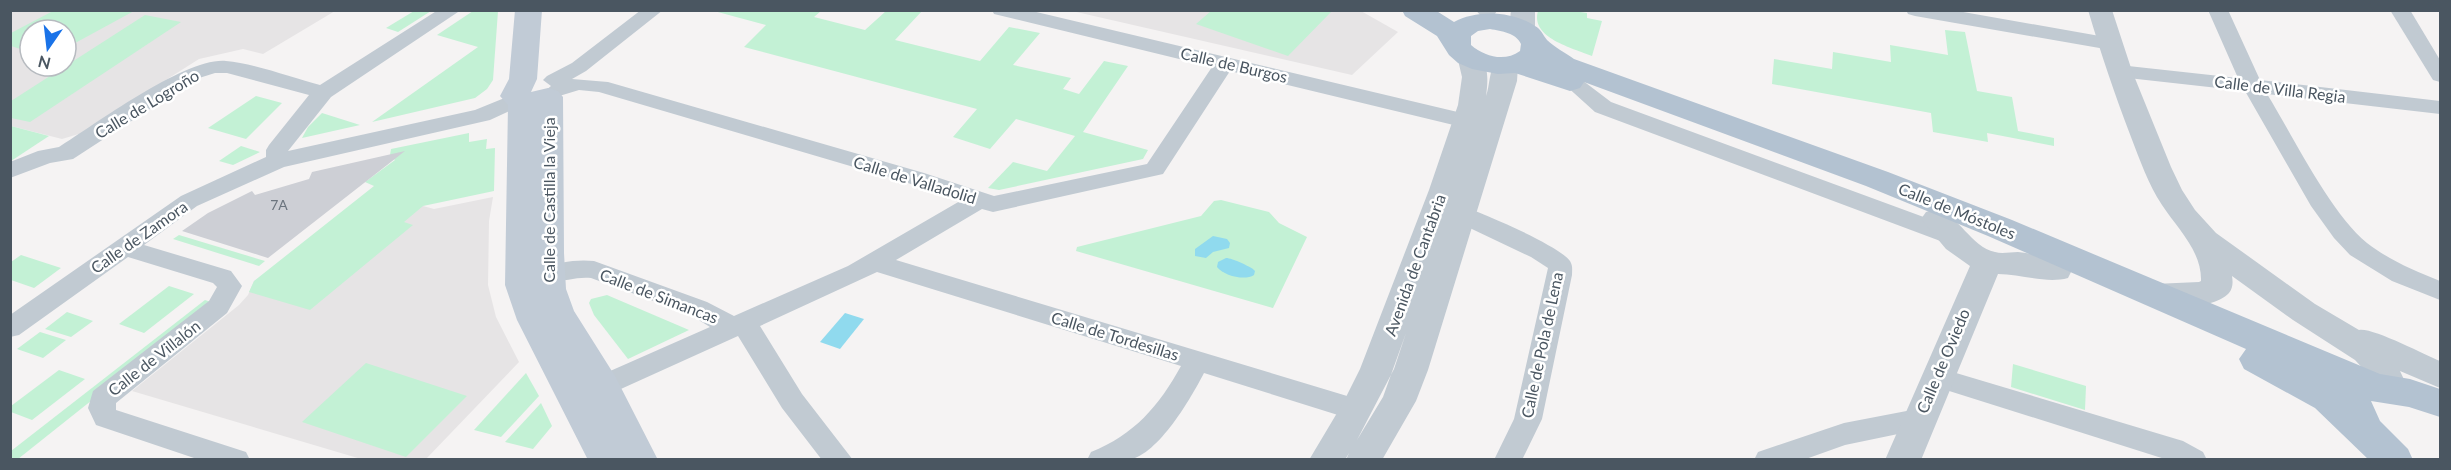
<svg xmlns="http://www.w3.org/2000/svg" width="2451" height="470" viewBox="0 0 2451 470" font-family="Lato,sans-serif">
  <rect width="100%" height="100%" fill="#f5f3f3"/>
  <g fill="#e6e4e5" fill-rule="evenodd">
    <path d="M10,11H335L263,54L243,49L199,59L82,133L62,139L11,126ZM30,30H66V66H30Z"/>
    <path d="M1072,11H1361L1398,32L1352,75Z"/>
    <path d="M493,197L489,221L488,285L496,317L519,362L426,459H361L132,391L239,305L248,295L254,281L422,201L423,206L434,209Z"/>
  </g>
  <g fill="#c3f1d5">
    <path d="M53,11V10L134,11L66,48V30H30V52L11,46V33Z"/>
    <path d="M414,11H431L398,32L386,28Z"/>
    <path d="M473,11H498L493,80L487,89L475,98L372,122L478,47L437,35Z"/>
    <path d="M714,11H821L814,17L865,30L886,11H922L895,40L980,61L1009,27L1040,33L1013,65L1071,78L1063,89L1079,94L1104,61L1128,66L1083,132L1148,150L1143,159L999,190L988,188L1013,162L1047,171L1075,136L1016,119L990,149L953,137L977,109L744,47L766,25Z"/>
    <path d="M1211,11V10L1332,11L1288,56L1196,24Z"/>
    <path d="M1574,11L1587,13V18L1602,21L1592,56C1573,48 1530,38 1538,11Z"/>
    <path d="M145,15L181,22L30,122L11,118V101Z"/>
    <path d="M1945,30L1965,32L1977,91L2012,97L2018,131L2054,138V146L1987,133L1988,142L1933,132L1931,113L1772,84L1774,59L1832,69L1833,52L1891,62L1890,45L1948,55Z"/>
    <path d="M256,96L282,103L246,139L208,128Z"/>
    <path d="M322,113L360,125L302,138L308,127Z"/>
    <path d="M10,126H11L49,136L11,161Z"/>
    <path d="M469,133V142L487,139L486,149L495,148L494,191L423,206L404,222L413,225L310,310L249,292L254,281L374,186L365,182L395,160L390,155L391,149Z"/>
    <path d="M241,146L260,152L233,165L219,161Z"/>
    <path d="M1221,200L1269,212L1279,223L1307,237L1273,308L1076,251L1077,247L1201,216L1214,201Z"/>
    <path d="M179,235L265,261L259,266L173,239Z"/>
    <path d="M21,255L61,268L34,288L11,280V262Z"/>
    <path d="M169,286L194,294L144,333L119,324Z"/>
    <path d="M607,295L689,330L628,359L594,315L589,303L591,299Z"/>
    <path d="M205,300L214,303L18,459L11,460V451Z"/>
    <path d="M67,312L93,321L71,337L45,329Z"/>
    <path d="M40,332L66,340L43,358L17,349Z"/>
    <path d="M366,363L467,396L406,457L302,422Z"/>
    <path d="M2013,364L2086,386L2085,410L2011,387Z"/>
    <path d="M59,370L85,379L32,420L11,412V406Z"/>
    <path d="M526,373L539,396L501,437L474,430Z"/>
    <path d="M541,403L552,426L533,449L505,442Z"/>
  </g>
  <g fill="#90daee">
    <path d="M1213,236L1227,239L1230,243L1229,248L1213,252L1206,258L1195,256V249Z"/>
    <path d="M1226,258C1232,258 1252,267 1255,271L1254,275C1245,281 1224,276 1217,267L1218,262Z"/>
    <path d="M845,313L864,319L840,349L820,342Z"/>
  </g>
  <path fill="#cdcfd5" d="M405,151L268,258L182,231L208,213L252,191L255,195L309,179L312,172Z"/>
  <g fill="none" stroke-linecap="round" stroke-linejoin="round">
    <g fill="#c1cad2" fill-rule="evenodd">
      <path d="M438,10H461L331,97L288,151L475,110L517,93L525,94L528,99L525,104L490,120L284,167L197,206L144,245L231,271L242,286L227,313L116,403V410L246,452L250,460H200L96,425L88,408L93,391L209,301L217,287L213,283L128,257L19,335L10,337V315L181,196L266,157V150L269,145L309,95L227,73H215L196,79L73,159L50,163L10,178V162L38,151L59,147C96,124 186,57 226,61C252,63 293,78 320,85Z"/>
      <path d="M641,10H663L586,71L572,79L608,82L924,173L994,196L1147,164L1212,67L994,14L992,10H1028L1466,114L1474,116L1477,121L1474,126L1466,128L1230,71L1163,174L993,212L982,209L896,260L1367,402L1371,410L1367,418L1357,421L1204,373C1191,398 1159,454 1129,460C1116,462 1100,460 1087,460L1091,452C1134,435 1159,406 1181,366L877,272L760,326L802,394L853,460H822L782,408L738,336L612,393L602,396L592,393L589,386L592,379L710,327L689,314L591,278C574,276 557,285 540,280L537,274L540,268C558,263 575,259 594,261L707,302L734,316L848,266L960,201L908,183L599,92L579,90L556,97L548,96L545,91L551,86L543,80L547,76L572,63Z"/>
      <path d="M1476,10H1496L1497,11L1494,15C1487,17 1480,17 1476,10Z"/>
      <path d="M1906,10H1952L2111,38L2118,40L2121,44L2118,48L2111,50L1915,16L1908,14Z"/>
      <path d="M2208,10H2228L2260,80L2440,101V114L2267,94C2293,136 2330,213 2367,243C2389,260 2415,271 2440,281V300L2392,281L2350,255L2334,238L2311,206L2245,91L2119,77L2112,75L2109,71L2112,67L2119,65L2238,78Z"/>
      <path d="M2390,10H2410L2440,60V82L2433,80Z"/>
      <path d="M1575,78L1582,80L1611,102L1959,230L1963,236L1959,242L1951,244L1943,242L1595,112L1564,84L1568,80Z"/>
      <path d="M1461,206C1481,212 1560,246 1570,261C1573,266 1572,270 1572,275L1542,419L1522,460H1494L1514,419L1548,268L1531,257L1453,220L1449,214L1453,208Z"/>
      <path d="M1936,367L2183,441L2203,452L2207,460H2168L1927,384L1923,377L1927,370Z"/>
      <path d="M1917,409L1927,412L1931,420L1927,428L1845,445L1803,460H1754L1758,452L1844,423Z"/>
    </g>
    <g fill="#c1cad2" fill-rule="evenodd">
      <path d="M1511,10H1535V29L1531,34L1522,37L1513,34L1509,29Z"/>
      <path d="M2088,10H2112L2132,71L2171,167L2182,190L2195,210L2216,233L2315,304L2359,330C2372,327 2425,355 2440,361V388L2400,371L2409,390L2404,399L2392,403L2380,399L2367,373L2355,360L2293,320L2232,276C2233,282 2233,288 2229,293C2214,310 2162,309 2143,303L2138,295L2143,287L2154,284L2199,282L2201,281C2202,251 2177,228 2162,205C2148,184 2140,160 2131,137C2115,95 2101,54 2088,10Z"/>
      <path d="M1471,52L1480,55C1489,67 1488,81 1486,96C1490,85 1489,70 1496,61L1505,58L1514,61L1518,66L1517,81L1428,370L1416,401L1382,460H1346L1349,453L1345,460H1309L1343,403L1360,369L1429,190L1458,105L1462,77L1458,60L1462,55ZM1406,333L1383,397L1357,440L1394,369Z"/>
      <path d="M1936,209C1959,215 1971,247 1995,252C2002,254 2010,252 2018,252C2034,254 2052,258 2068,262L2072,270L2068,278C2046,284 2021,274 1998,274L1921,460H1885L1970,266L1946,249L1921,219L1926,212Z"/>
    </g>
    <path fill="#c1cbd6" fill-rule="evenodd" d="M515,10H542L537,79L531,92L548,88L558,91L563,97L564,253L566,289L574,311L615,376L658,460H588L517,320L505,285L508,105L500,96L509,79Z"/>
    <path fill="#b3c2d1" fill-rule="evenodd" d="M1402,10H1435L1454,22C1477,9 1513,11 1535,26C1541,29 1543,35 1547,40C1554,47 1566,53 1574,59L1888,172L2012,220L2380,374L2410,379L2440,389V417L2409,407L2371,401L2380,421L2408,449L2413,460H2369L2315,408L2244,369L2239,359L2246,349L1988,236L1866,186L1584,82L1580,88L1570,91L1515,73L1498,74L1472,69L1458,63L1449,55L1437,36L1405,16ZM1490,29C1502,31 1516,33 1521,44L1520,51C1505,62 1485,57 1471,45V36L1478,31Z"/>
  </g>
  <g text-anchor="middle" stroke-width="5" stroke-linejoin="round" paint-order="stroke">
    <g font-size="14" fill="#6b747e">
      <text x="279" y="210">7A</text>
    </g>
    <g font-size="16" fill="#4a5661" stroke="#fff">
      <text transform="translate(1234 65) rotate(13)" y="6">Calle de Burgos</text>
      <text transform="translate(2280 89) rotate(7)" y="6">Calle de Villa Regia</text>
      <text transform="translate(147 104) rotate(-31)" y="6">Calle de Logroño</text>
      <text transform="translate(915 180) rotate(17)" y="6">Calle de Valladolid</text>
      <text transform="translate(549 200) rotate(-90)" y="6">Calle de Castilla la Vieja</text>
      <text transform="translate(1957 211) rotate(22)" y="6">Calle de Móstoles</text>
      <text transform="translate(139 237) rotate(-35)" y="6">Calle de Zamora</text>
      <text transform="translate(1415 265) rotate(-70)" y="6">Avenida de Cantabria</text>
      <text transform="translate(659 296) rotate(21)" y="6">Calle de Simancas</text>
      <text transform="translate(1115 336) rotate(17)" y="6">Calle de Tordesillas</text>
      <text transform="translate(1542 345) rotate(-78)" y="6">Calle de Pola de Lena</text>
      <text transform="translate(154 358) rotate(-38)" y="6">Calle de Villalón</text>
      <text transform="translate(1943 361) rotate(-67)" y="6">Calle de Oviedo</text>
    </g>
  </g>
  <rect width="2451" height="470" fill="none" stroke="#4a5661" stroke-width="24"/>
  <g transform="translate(48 48) rotate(194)"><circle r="28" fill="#ffffff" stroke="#b7bbc0" stroke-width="1.5"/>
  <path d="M0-4.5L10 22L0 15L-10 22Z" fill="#1a73e8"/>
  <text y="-9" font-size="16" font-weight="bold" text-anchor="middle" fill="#4a5661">N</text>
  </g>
</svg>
